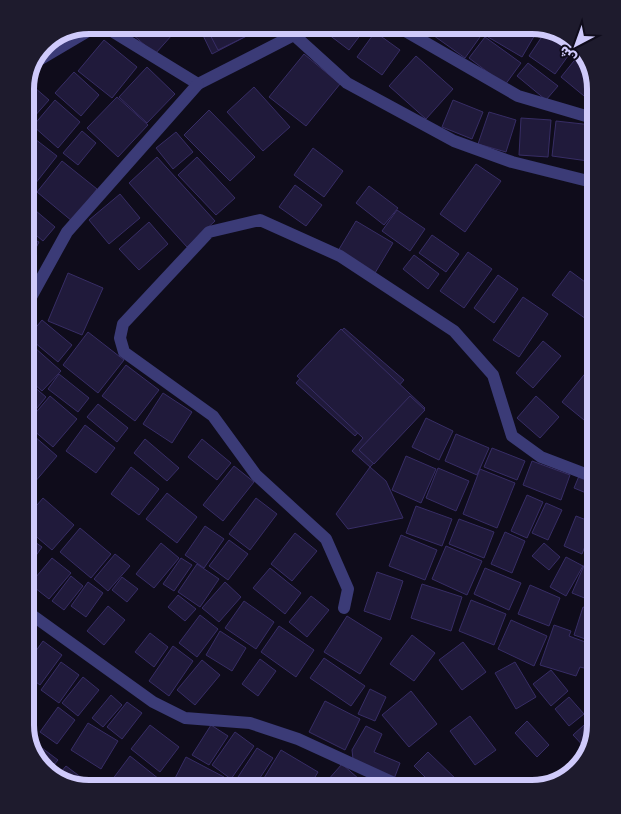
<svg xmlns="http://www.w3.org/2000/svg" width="621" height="814" viewBox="0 0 621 814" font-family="Rubik,'Noto Naskh Arabic',sans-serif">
  <rect width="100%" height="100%" fill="#0f0c1b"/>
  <g fill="#201a3b" stroke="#372d65">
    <path d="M126,25H181L155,54L124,27Z"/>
    <path d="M198,25H268L212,54Z"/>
    <path d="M205,25H269L218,50Z"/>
    <path d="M316,25H368L349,50Z"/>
    <path d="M436,25H462L480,37L465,58L430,33Z"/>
    <path d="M495,25H536L540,26L522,57L488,37Z"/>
    <path d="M547,29L559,32L576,45L555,74L529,56Z"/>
    <path d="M375,32L400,50L382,75L357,57Z"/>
    <path d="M66,34L53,47L47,41Z"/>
    <path d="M485,37L521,63L505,85L469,58Z"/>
    <path d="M104,40L137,67L112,98L78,71Z"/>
    <path d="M582,51L585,54L596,89L595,105L561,77Z"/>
    <path d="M304,54L340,84L306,126L269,97Z"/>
    <path d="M416,56L453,89L426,119L389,86Z"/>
    <path d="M528,63L558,86L546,100L517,76Z"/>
    <path d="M147,67L175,94L147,123L119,97Z"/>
    <path d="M74,72L99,95L81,116L55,93Z"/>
    <path d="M27,81L49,100L25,127V85Z"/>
    <path d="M254,87L290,127L263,151L227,112Z"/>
    <path d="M117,97L148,125L118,157L87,128Z"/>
    <path d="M55,100L80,122L58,148L33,126Z"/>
    <path d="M453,100L483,112L472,139L442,127Z"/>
    <path d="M209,110L255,157L230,181L184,135Z"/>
    <path d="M489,112L516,120L506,152L478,144Z"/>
    <path d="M521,118L551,120L548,157L519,155Z"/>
    <path d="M556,121L592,125L588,161L552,156Z"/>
    <path d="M82,131L96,143L78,165L63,153Z"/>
    <path d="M26,132L57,156L35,184L25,176Z"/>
    <path d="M176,132L193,152L173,169L156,148Z"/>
    <path d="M313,148L343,171L324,197L294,175Z"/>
    <path d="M157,157L215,221L187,247L129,183Z"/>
    <path d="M197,157L235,198L216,215L178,175Z"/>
    <path d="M62,161L97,189L72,221L37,192Z"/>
    <path d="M476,164L501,181L465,232L440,214Z"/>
    <path d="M25,184L34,191L25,202Z"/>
    <path d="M295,185L322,205L306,226L279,207Z"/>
    <path d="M369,186L398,208L384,225L356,203Z"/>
    <path d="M120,194L140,218L109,244L89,220Z"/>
    <path d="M29,205L55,227L43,241L25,226V209Z"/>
    <path d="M397,210L425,229L410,251L382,231Z"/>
    <path d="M356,221L393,243L375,273L338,251Z"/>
    <path d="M149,222L168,244L139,270L119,249Z"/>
    <path d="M25,235L39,242L27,265L25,264Z"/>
    <path d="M432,235L459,254L446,272L419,253Z"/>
    <path d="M468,252L492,269L464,308L440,291Z"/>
    <path d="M414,255L439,274L428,289L403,269Z"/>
    <path d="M570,271L596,290V326L552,295Z"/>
    <path d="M68,273L103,288L82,335L48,321Z"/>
    <path d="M498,275L518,289L494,323L474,308Z"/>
    <path d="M523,297L548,314L519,357L493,340Z"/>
    <path d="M42,320L72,345L58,362L28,337Z"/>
    <path d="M344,328L404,380L355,436L296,383Z"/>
    <path d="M341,329L425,408L370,467L352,451L363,438L297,376Z"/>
    <path d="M88,332L124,360L98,393L63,365Z"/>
    <path d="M25,339L61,371L42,391L25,376Z"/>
    <path d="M543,341L561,356L533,388L516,373Z"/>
    <path d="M126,365L159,390L135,421L102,396Z"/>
    <path d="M588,370L596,377V406L584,420L562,402Z"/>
    <path d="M59,374L89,398L78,412L48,389Z"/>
    <path d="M25,379L46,397L25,423Z"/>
    <path d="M163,393L192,412L172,443L143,424Z"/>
    <path d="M50,396L77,419L53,447L26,424Z"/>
    <path d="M410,396L425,410L374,464L359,450Z"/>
    <path d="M536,396L559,417L540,438L517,418Z"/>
    <path d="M98,404L128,428L117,442L87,417Z"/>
    <path d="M426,418L453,431L439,460L412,447Z"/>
    <path d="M85,425L115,448L96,473L66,451Z"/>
    <path d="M26,429L57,456L34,483L25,476Z"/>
    <path d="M456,434L489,448L477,475L445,461Z"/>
    <path d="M145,439L179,468L167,481L134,453Z"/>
    <path d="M202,439L231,463L217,480L188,457Z"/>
    <path d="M492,448L525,461L517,480L484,467Z"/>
    <path d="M406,456L436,469L421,503L392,490Z"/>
    <path d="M532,461L570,475L561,500L523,485Z"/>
    <path d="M234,466L254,482L223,521L203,505Z"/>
    <path d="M131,467L159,489L139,515L111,494Z"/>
    <path d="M370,467L386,481L403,518L348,529L336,514Z"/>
    <path d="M438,468L469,481L456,511L426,498Z"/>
    <path d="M480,469L515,483L497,528L463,514Z"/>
    <path d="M579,476L596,484V497L574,488Z"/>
    <path d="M25,484L33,490L25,500Z"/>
    <path d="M167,493L197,517L177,543L146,519Z"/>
    <path d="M527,495L543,502L527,538L511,531Z"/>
    <path d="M43,498L74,525L52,550L25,527V519Z"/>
    <path d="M256,498L277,514L250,550L229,534Z"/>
    <path d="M546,503L562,510L548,540L532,533Z"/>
    <path d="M416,506L452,519L442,546L406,533Z"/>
    <path d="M576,516L594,523L582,554L564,546Z"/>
    <path d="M459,519L494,532L484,558L449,544Z"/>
    <path d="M205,526L224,539L204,568L185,555Z"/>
    <path d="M80,528L111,554L91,578L60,552Z"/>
    <path d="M505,532L525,541L512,573L491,564Z"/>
    <path d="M295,533L317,551L292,581L271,564Z"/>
    <path d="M596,533V555L588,551Z"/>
    <path d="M25,535L42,547L25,571Z"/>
    <path d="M401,535L437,550L425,580L389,566Z"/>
    <path d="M229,540L248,554L228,580L209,566Z"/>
    <path d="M161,543L179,558L154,588L136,574Z"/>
    <path d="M544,543L560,557L549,570L532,556Z"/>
    <path d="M446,546L482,561L467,595L432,579Z"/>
    <path d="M115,554L130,566L108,591L94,579Z"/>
    <path d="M566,557L583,566L566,596L550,587Z"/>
    <path d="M52,558L71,573L49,599L30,584Z"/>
    <path d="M181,558L192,565L174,591L163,584Z"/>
    <path d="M586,561L596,565V592L592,601L572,593Z"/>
    <path d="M197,564L219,579L200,607L178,592Z"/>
    <path d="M270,568L301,593L285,614L253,588Z"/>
    <path d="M485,568L521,583L509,610L474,594Z"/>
    <path d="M377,572L403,581L390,620L364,611Z"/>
    <path d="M71,576L83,586L64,610L52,601Z"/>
    <path d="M122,577L138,589L127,602L112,590Z"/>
    <path d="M88,582L103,593L86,617L71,606Z"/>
    <path d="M225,582L241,597L219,622L202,608Z"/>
    <path d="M422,584L462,597L451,631L411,618Z"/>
    <path d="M530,585L560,598L549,626L518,614Z"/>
    <path d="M178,595L196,609L185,621L168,607Z"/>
    <path d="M311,596L329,610L307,637L289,622Z"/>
    <path d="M471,600L506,614L494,645L459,631Z"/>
    <path d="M244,601L274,622L256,649L225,628Z"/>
    <path d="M108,606L125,620L104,645L87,631Z"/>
    <path d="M583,607L596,611V636L594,642L574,635Z"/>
    <path d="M200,615L218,629L197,657L179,643Z"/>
    <path d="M347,616L382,638L360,674L324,652Z"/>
    <path d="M511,620L547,636L534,666L498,649Z"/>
    <path d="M554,625L571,631L569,636L596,646V671L580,667L576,676L540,665Z"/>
    <path d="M279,626L314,650L296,677L261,652Z"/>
    <path d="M220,631L246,648L232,671L206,655Z"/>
    <path d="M25,633L34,640L25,652Z"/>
    <path d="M150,633L168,647L154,667L135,652Z"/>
    <path d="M412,635L435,653L414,681L390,664Z"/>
    <path d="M43,641L62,655L40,685L25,674V666Z"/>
    <path d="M463,642L486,672L462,690L439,660Z"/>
    <path d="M173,646L193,661L169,696L149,681Z"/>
    <path d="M324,658L365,686L351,706L310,678Z"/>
    <path d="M260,659L276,671L258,696L242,684Z"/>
    <path d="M202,660L220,675L195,705L177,690Z"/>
    <path d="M61,662L79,675L59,703L41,690Z"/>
    <path d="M515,662L536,697L516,709L495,673Z"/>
    <path d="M551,670L568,691L551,706L533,684Z"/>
    <path d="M25,677L33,683L25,692Z"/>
    <path d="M83,677L99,690L78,716L62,703Z"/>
    <path d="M370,689L386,697L375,721L358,714Z"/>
    <path d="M411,691L437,724L409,747L382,715Z"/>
    <path d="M111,695L122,705L103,727L92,718Z"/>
    <path d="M569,697L584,714L569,726L555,709Z"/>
    <path d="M325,701L360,719L345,750L309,732Z"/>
    <path d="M127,702L142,713L122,739L107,727Z"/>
    <path d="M58,707L75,720L57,744L40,732Z"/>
    <path d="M596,707V725L595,729L584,716Z"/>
    <path d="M470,716L496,750L475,765L450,731Z"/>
    <path d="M527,721L549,745L537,757L515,733Z"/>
    <path d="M88,723L118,741L101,769L71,750Z"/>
    <path d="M150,725L179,747L160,772L131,749Z"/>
    <path d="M211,725L228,736L209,765L192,755Z"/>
    <path d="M584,725L593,735L589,752L573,735Z"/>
    <path d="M366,726L382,734L374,752L400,763L394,779L353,759L352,750Z"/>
    <path d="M235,732L254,746L231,779L212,765Z"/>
    <path d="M28,735L39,743L33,751Z"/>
    <path d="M42,748L58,760L48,772L35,758Z"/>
    <path d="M257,748L273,758L254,787L238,777Z"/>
    <path d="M281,750L318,772L308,789L258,788Z"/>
    <path d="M428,752L459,782L451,789H437L414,766Z"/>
    <path d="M130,756L164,783L160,789H116L109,784Z"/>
    <path d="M186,757L224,777L218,789H177L171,786Z"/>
    <path d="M342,764L368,787L367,789H320Z"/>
    <path d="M66,766L82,778L76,786L55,779Z"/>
    <path d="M87,778L98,785L95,789L81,788Z"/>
  </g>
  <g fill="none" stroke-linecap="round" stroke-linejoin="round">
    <g stroke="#3b3b77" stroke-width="12">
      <path d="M395,25L518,96L596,119"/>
      <path d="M294,35L347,83L454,141L512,162L596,183"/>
      <path d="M37,61L93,28L110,30L198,84L294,35L301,25"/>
      <path d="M25,308L67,232L198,84"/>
      <path d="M344,608L348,589L326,539L256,475L213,416L124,352L120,338L123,324L209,232L260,220L340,256L454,331L493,375L512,436L541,457L596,478"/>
      <path d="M25,610L153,702L185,718L250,723L298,739L407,789"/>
    </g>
  </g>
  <path d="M0 0H621V814H0ZM89 34H532A55 55 0 0 1 587 89V725A55 55 0 0 1 532 780H89A55 55 0 0 1 34 725V89A55 55 0 0 1 89 34Z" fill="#1e1b2d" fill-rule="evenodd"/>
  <path fill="none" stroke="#cfcafb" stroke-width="6" d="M89 34H532A55 55 0 0 1 587 89V725A55 55 0 0 1 532 780H89A55 55 0 0 1 34 725V89A55 55 0 0 1 89 34Z"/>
  <g transform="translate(576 45) rotate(221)" stroke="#0f0c1b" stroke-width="4" paint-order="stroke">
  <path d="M0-4L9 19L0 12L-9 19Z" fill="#cfcafb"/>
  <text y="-8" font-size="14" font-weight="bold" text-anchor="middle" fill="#cfcafb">ش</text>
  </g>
</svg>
